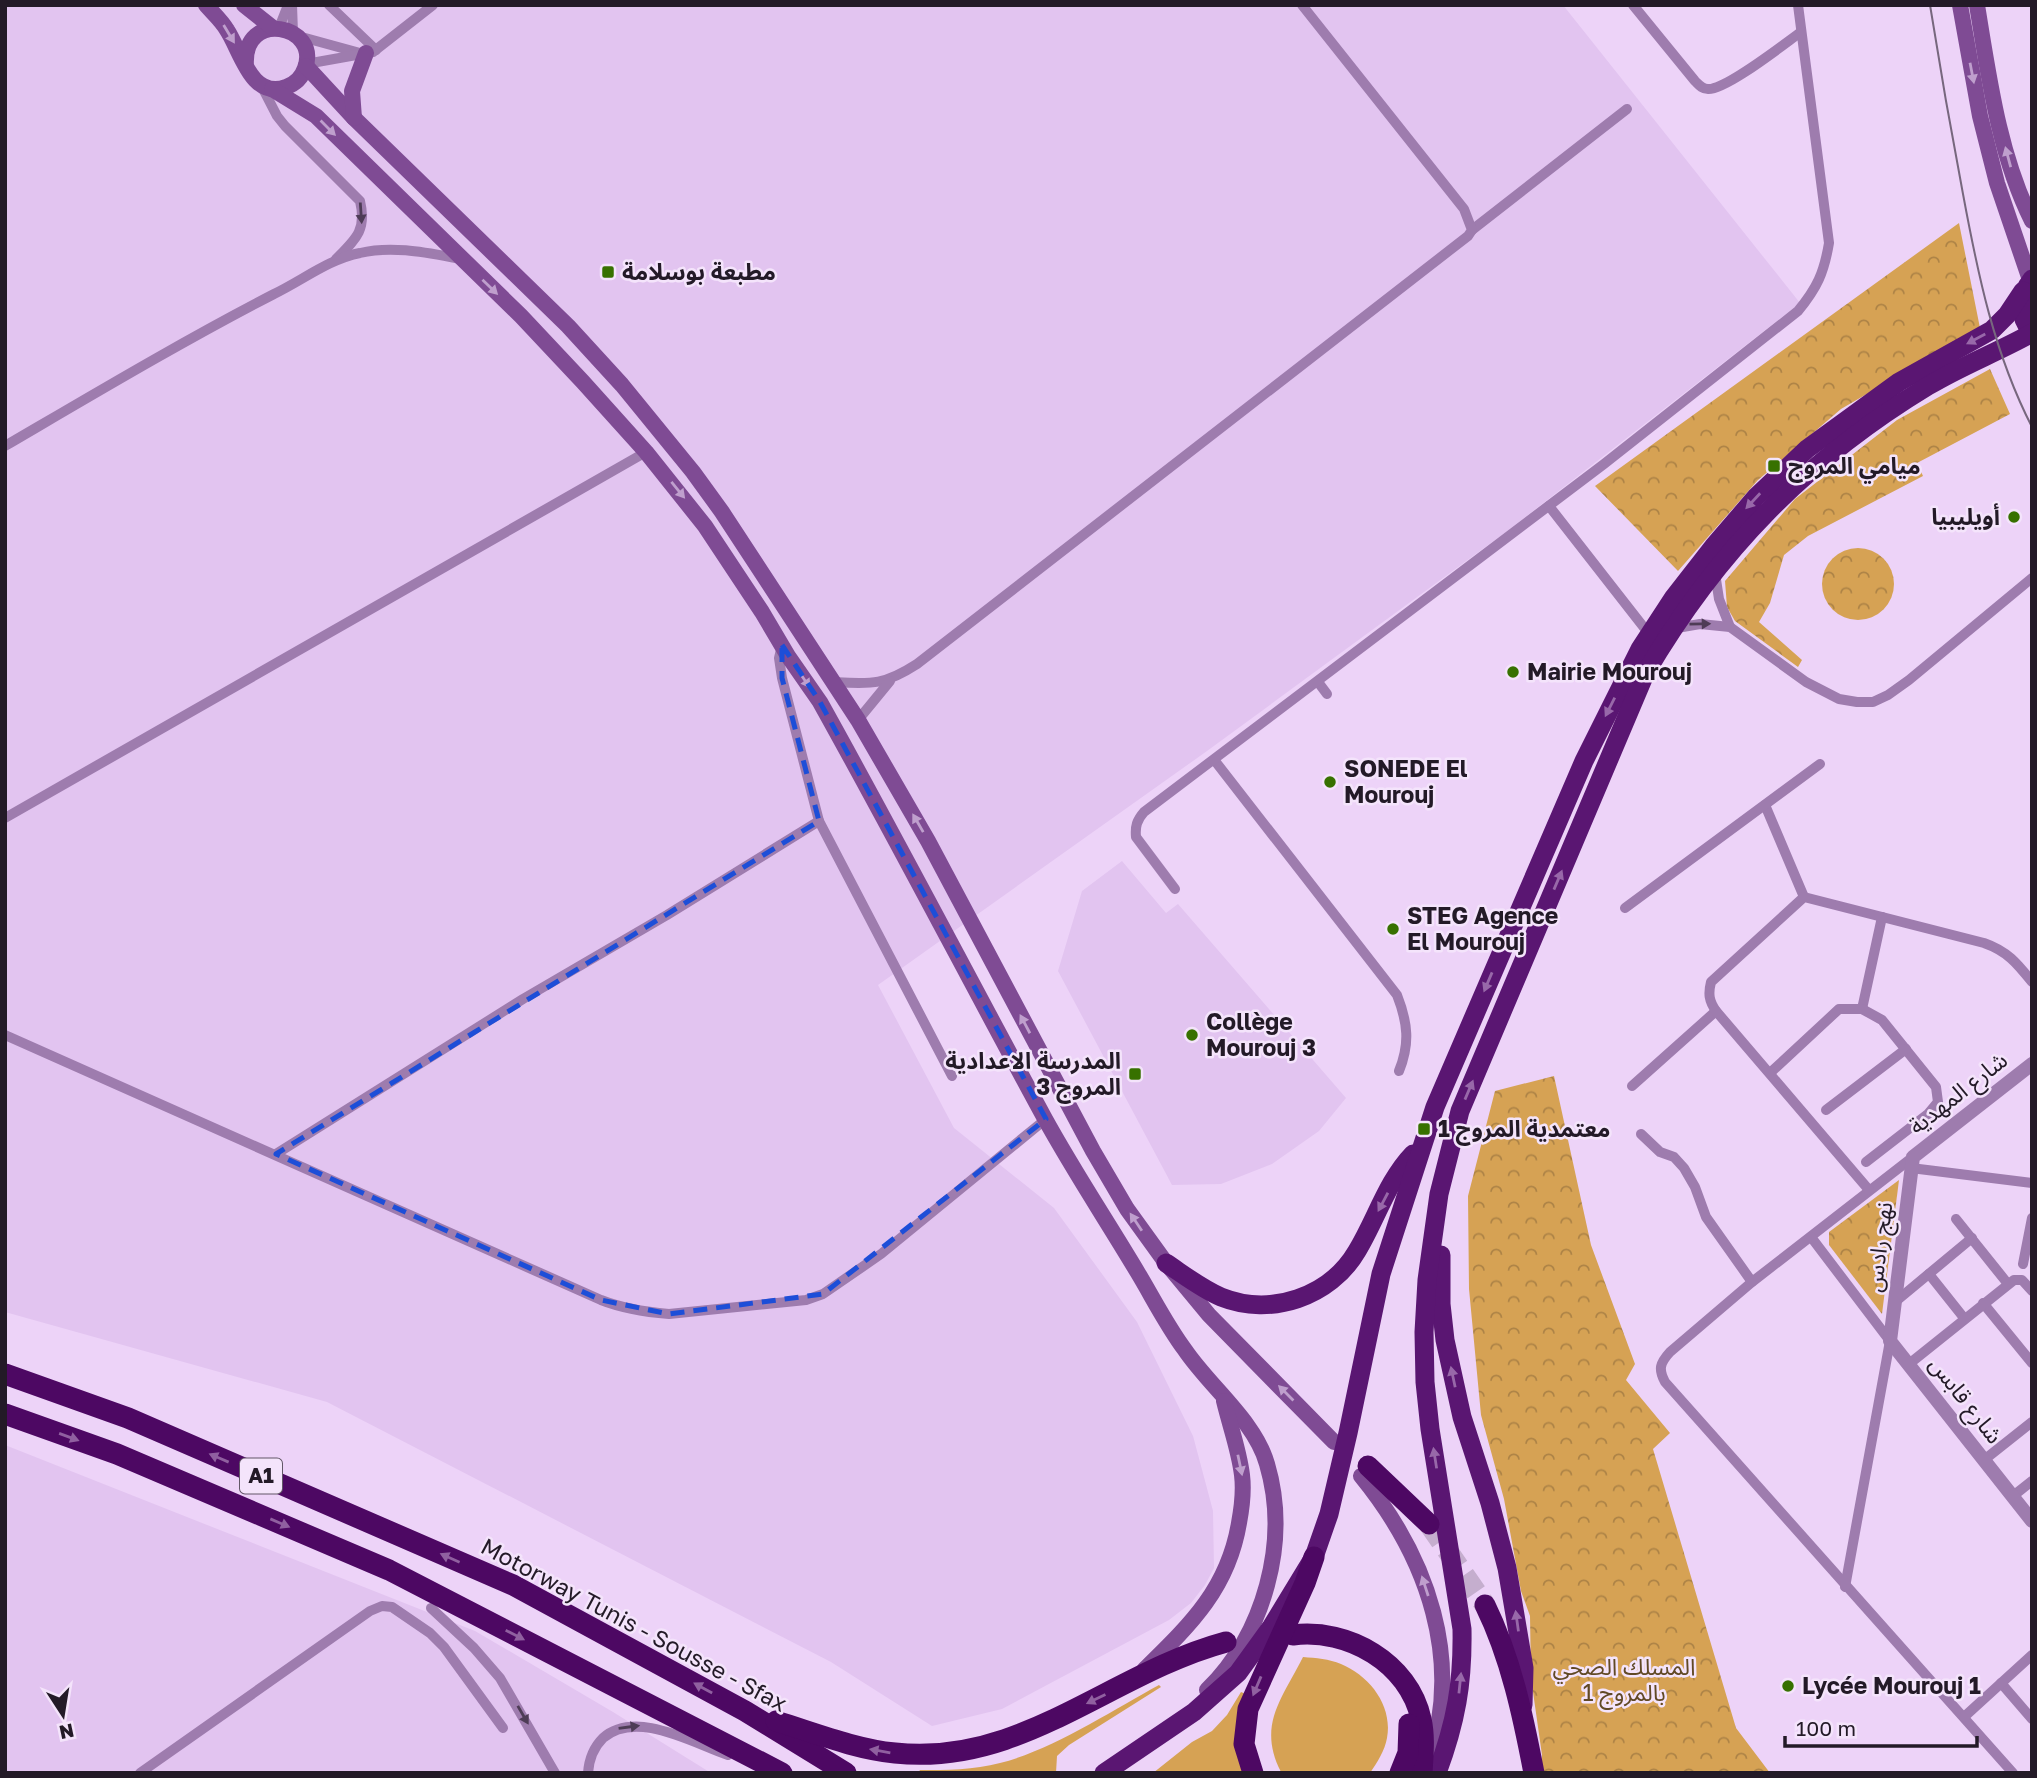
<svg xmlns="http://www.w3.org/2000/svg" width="2037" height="1778" viewBox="0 0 2037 1778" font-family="'Golos Text','Noto Sans Arabic',sans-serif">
  <defs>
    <pattern id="park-crowns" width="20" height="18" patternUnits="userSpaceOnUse" patternTransform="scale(1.75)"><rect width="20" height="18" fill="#d6a254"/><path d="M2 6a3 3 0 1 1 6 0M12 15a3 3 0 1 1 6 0" fill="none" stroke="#ad8346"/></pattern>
  </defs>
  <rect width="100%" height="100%" fill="#edd3f8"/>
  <g fill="#e2c4f0">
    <path d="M5,5H1563L1800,303L1510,529L1207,751L878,985L954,1128L1054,1208L1137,1322L1193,1436L1213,1511L1214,1568L1205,1585L1191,1603L1169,1620L1002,1709L932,1726L831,1662L327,1402L5,1312Z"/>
    <path d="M1122,861L1166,913L1178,904L1346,1098L1319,1131L1272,1164L1221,1184L1172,1185L1058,971L1082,891Z"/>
    <path d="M5,1445L475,1631L613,1712L711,1773H5Z"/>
  </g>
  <g fill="url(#park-crowns)">
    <path d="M1959,223L1980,328L1841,409L1758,480L1678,571L1595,486Z"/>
    <path d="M1990,369L2010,414L1917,463L1923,476L1808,536L1784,555L1770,603L1759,622L1802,660L1798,667L1735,621L1727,607L1725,581L1795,499L1897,420Z"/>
    <circle cx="1858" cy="584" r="36"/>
    <path d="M1554,1076L1591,1245L1635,1364L1626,1380L1670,1433L1653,1449L1736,1728L1770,1773H1541L1542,1755L1531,1678L1530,1616L1521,1591L1504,1499L1481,1415L1469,1289L1468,1196L1495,1091Z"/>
    <path d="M1899,1180L1882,1314L1829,1245V1232Z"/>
  </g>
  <g fill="#d6a254">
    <path d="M1303,1657C1316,1658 1329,1659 1341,1664C1370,1676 1393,1706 1387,1738C1385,1750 1377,1763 1370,1773L1281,1772C1257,1725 1282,1699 1303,1657Z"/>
    <path d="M1159,1685L1161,1687L1069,1745L1057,1756L1056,1773H918L920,1770C946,1770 974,1770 1000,1763C1050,1751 1113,1710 1159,1685Z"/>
    <path d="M1241,1692L1246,1694L1244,1773H1153L1192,1742L1212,1731L1227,1715Z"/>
  </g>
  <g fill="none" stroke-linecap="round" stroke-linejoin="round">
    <path stroke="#c5aece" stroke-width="21" stroke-dasharray="21 10" stroke-linecap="butt" d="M1429,1524L1485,1605"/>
    <g stroke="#9e7cae" stroke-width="10">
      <path d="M292,5L293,33"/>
      <path d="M329,5L376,50"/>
      <path d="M1633,5L1695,81C1699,85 1702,89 1708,89C1726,90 1784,44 1801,32"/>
      <path d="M279,28L288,5"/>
      <path d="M298,36L360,53"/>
      <path d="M306,64L373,52L433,5"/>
      <path d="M261,85L277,116L285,126L360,201C367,230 356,239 336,259"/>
      <path d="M1472,230L1627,109"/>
      <path d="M5,446C94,394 183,341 274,294C303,280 329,259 360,253C393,245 428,253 461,259"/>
      <path d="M1549,506L1649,634"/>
      <path d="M1715,573L1719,599L1730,627"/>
      <path d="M1677,628L1700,624L1730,627L1806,682L1839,699L1857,702H1873L1888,695L1909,680L2032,578"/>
      <path d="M782,645L779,658L782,678L819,821L952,1076"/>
      <path d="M832,682C871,684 883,686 917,664L1468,236L1472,230L1464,209L1302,5"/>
      <path d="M1318,682L1327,694"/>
      <path d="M858,720L890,681"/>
      <path d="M1215,761L1397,995C1408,1023 1410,1044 1399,1071"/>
      <path d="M1765,805L1804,897"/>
      <path d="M5,818L646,452"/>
      <path d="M1175,889L1136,837C1135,826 1137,820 1144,812L1604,464L1798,311C1817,288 1824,273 1829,243L1798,5"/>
      <path d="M1625,908L1820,764"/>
      <path d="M1862,1009L1882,917"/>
      <path d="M5,1035L601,1300C624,1309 645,1312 669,1314L806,1300L823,1294L881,1254L1046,1119"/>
      <path d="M1770,1073L1839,1009H1862L1882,1020L1936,1087L1938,1102L1928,1114L1866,1162"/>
      <path d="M1632,1086L1716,1011"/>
      <path d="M1826,1110L1906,1049"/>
      <path d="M1641,1134L1660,1152L1674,1157L1684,1168L1695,1187L1706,1217L1752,1282"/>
      <path d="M276,1154L523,999L667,915L819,821"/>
      <path d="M1913,1157L1752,1282L1670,1352C1660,1363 1658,1369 1665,1382L2013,1773"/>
      <path d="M1911,1168L2032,1183"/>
      <path d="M1869,1190L1716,1011C1709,1001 1708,994 1711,982L1804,897L1984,943C2007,951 2017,963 2032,982"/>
      <path d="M1956,1219L2008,1284"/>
      <path d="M1811,1237L1890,1341L1845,1587"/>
      <path d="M2023,1264L2032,1218"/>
      <path d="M1929,1274L1964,1318"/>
      <path d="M1895,1302L1972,1238"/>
      <path d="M1983,1303L2032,1363"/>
      <path d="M1909,1364L2014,1280H2022L2032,1291"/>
      <path d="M1984,1460L2032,1422"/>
      <path d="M2013,1496L2032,1481"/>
      <path d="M431,1608L474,1648L500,1678L555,1773"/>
      <path d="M2001,1683L2032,1719"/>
      <path d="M1964,1717L2032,1655"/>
      <path d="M140,1773L370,1611L382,1606L392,1607L430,1633L444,1647L503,1728"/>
      <path d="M588,1773C589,1759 593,1748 603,1738C636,1709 693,1743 728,1755"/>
    </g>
    <path stroke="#9e7cae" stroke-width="14" d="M2032,1064L1913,1157L1890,1341L2032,1521"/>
    <g stroke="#7f4b94" stroke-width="16">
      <path d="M206,5C213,13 222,21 227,30C241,51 251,100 286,87C295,84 302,77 305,68C321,25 242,8 246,66"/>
      <path d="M244,5L273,28"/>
      <path d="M1960,5L1980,116L1997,183L2030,280"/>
      <path d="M1977,5C1989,78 1999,155 2032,221"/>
      <path d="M306,66L354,118L568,326L622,385L693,472L722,512L858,720L928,841L1093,1151L1127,1209L1166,1263L1209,1315L1334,1442"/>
      <path d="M272,89L316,116L521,316L583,382L646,452L705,526L762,612L788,656L820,702C897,840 969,979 1044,1117C1073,1170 1107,1221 1138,1273C1153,1298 1167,1326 1185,1350C1210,1387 1255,1421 1267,1464C1290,1542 1264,1634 1207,1690"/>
      <path d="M354,118L352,91L366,53"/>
      <path d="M1361,1476C1428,1558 1464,1661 1428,1764"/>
      <path d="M1144,1670C1190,1625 1228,1589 1239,1523C1242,1507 1244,1491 1242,1475C1239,1450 1230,1426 1224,1401"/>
    </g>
    <g stroke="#5a1672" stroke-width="19">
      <path d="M2032,279C2018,297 2018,315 2032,333"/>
      <path d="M1441,1255V1304L1445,1340L1462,1417L1490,1503L1507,1568L1524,1668L1523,1705"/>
      <path d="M1166,1263C1184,1275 1202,1289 1221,1297C1271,1317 1330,1297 1357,1251C1376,1220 1387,1181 1413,1154"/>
      <path d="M1104,1773L1194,1712L1238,1673L1272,1626L1314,1557L1329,1514L1348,1433L1381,1274L1435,1107L1584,761L1640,649L1674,597L1713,547L1756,497L1807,449L1899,382L1992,330L2007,315L2023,291"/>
      <path d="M1437,1773C1456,1722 1463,1683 1462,1629L1430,1429L1425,1382L1424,1332L1427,1280L1439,1194L1460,1111L1645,674C1717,551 1806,460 1928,386C1961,366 1998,352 2032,333"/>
    </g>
    <g stroke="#4d0863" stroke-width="21">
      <path d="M5,1374L128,1418L513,1585L745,1711L846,1773"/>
      <path d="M5,1414L117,1454L389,1570L782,1773"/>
      <path d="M1368,1466L1429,1524"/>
      <path d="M1485,1605C1511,1658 1523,1716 1534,1773"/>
      <path d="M1293,1635C1348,1628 1409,1663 1421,1719C1425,1737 1423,1755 1422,1773"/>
      <path d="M776,1721C815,1733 855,1749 895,1753C1021,1767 1111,1673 1226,1642"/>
      <path d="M1253,1773L1244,1744L1248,1709L1305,1583L1314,1557"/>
      <path d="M1400,1773L1408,1753L1409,1724"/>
    </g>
    <path stroke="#77677e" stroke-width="2" d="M1930,5C1940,68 1951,131 1963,194C1978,275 1994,353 2032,427"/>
  </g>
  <defs><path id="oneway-solid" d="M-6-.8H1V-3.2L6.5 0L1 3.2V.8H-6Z" transform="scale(1.75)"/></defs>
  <g fill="#bf9fcd">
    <use href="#oneway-solid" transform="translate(229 34) rotate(59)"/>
    <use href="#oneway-solid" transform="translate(1972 73) rotate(79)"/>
    <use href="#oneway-solid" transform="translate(328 128) rotate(45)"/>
    <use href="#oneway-solid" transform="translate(2008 157) rotate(-105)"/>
    <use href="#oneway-solid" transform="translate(490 287) rotate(44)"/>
    <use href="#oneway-solid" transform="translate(678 490) rotate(51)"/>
    <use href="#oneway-solid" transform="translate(804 679) rotate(55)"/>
    <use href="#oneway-solid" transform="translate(918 823) rotate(-120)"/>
    <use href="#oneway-solid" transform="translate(1025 1024) rotate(-118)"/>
    <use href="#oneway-solid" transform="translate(1136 1222) rotate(-124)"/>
    <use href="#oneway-solid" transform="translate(1286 1393) rotate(-135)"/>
    <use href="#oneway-solid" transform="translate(1240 1465) rotate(78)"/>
    <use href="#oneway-solid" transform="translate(1425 1586) rotate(-108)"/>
  </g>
  <g fill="#4e3c56">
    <use href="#oneway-solid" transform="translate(361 213) rotate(86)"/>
    <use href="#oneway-solid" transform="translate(1700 624) rotate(-1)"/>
    <use href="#oneway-solid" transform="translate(523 1715) rotate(60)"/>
    <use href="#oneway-solid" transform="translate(629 1727) rotate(-8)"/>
  </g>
  <g fill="#9868a9">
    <use href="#oneway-solid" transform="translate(1976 339) rotate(152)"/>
    <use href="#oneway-solid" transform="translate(1753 501) rotate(133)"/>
    <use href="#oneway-solid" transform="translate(1610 707) rotate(117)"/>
    <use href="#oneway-solid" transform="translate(1558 880) rotate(-67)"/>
    <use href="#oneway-solid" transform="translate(1488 982) rotate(113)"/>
    <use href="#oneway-solid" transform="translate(1469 1090) rotate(-67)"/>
    <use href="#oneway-solid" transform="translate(1383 1202) rotate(118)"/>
    <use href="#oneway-solid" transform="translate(1453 1377) rotate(-102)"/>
    <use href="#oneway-solid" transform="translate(1435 1458) rotate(-99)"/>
    <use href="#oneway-solid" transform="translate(1517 1621) rotate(-98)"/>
    <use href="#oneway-solid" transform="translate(1460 1683) rotate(-84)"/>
  </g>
  <g fill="#9060a0">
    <use href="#oneway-solid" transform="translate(69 1437) rotate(20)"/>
    <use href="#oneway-solid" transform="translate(219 1458) rotate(-157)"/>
    <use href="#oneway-solid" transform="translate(280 1523) rotate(23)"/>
    <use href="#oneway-solid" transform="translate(450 1558) rotate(-156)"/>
    <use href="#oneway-solid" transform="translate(515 1635) rotate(27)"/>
    <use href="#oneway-solid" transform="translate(1257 1686) rotate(113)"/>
    <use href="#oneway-solid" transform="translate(703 1688) rotate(-151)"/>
    <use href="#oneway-solid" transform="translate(1096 1699) rotate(154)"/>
    <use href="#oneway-solid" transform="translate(880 1751) rotate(-170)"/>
  </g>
  <path fill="none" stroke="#1d4ed8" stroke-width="5" stroke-dasharray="14 9" stroke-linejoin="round" d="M782,645L820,702L1046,1119L823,1294L669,1314L601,1300L276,1154L819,821L782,678Z"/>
  <g fill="#377100" stroke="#f4e4fb" stroke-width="2.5">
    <rect x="601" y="265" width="14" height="14" rx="3.5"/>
    <rect x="1767" y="459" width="14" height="14" rx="3.5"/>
    <circle cx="2014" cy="517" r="7"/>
    <circle cx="1513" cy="672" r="7"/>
    <circle cx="1330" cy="782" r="7"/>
    <circle cx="1393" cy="929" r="7"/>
    <circle cx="1192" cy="1035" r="7"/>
    <rect x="1128" y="1067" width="14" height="14" rx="3.5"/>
    <rect x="1417" y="1122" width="14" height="14" rx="3.5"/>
    <circle cx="1788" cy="1686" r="7"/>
  </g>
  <g text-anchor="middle" stroke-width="5" stroke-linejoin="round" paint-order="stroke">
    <rect fill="#f4e4fb" stroke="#625767" stroke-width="2" x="240" y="1458.5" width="42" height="35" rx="5"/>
    <g font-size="21" font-weight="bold" fill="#231a27">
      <text x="261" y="1483">A1</text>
    </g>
    <g font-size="23" font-weight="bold" fill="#231a27" stroke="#f4e4fb" text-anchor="start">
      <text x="622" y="280">مطبعة بوسلامة</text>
      <text x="1788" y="474">ميامي المروج</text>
      <text x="2000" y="525" text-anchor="end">أويليبيا</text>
      <text x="1527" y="680">Mairie Mourouj</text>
      <text x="1344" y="777">SONEDE El<tspan x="1344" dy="26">Mourouj</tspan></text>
      <text x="1407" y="924">STEG Agence<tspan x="1407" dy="26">El Mourouj</tspan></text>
      <text x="1206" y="1030">Collège<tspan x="1206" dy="26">Mourouj 3</tspan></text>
      <text x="1121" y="1069" text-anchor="end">المدرسة الاعدادية<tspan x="1121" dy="26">المروج 3</tspan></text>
      <text x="1438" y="1137">معتمدية المروج 1</text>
      <text x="1802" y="1694">Lycée Mourouj 1</text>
    </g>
    <g font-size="23" fill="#231a27" stroke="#f4e4fb">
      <text transform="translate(1958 1093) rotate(-38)" y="8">شارع المهدية</text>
      <text transform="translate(1879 1247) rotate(-83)" y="8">نهج رادس</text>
      <text transform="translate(1966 1400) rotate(52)" y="8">شارع قابس</text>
      <text transform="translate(634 1625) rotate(28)" y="8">Motorway Tunis - Sousse - Sfax</text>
    </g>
    <g font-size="23" fill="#614925" stroke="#f4e4fb">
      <text x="1624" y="1675">المسلك الصحي<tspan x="1624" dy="26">بالمروج 1</tspan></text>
    </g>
  </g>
  <rect width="2037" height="1778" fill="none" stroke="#231a27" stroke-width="14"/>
  <g transform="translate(63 1715) rotate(168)" stroke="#f4e4fb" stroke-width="5" paint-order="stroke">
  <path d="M0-5L12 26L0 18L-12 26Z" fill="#231a27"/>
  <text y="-10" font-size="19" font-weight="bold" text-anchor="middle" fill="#231a27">N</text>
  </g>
  <path d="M1785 1736v10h192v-10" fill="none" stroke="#231a27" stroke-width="3.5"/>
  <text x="1796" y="1736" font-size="21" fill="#231a27" stroke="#f4e4fb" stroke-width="5" paint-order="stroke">100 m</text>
</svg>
